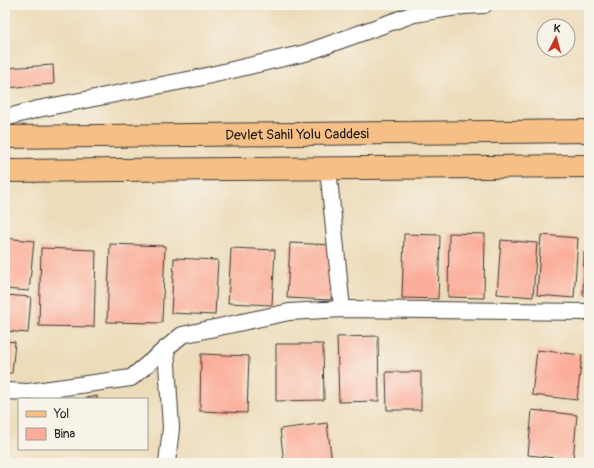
<svg xmlns="http://www.w3.org/2000/svg" width="594" height="468" viewBox="0 0 594 468" font-family="Pangolin,sans-serif">
  <rect width="100%" height="100%" fill="#f7f3e8"/>
  <filter id="ink" filterUnits="userSpaceOnUse"><feTurbulence type="fractalNoise" baseFrequency=".025" numOctaves="2"/><feDisplacementMap in="SourceGraphic" scale="8" xChannelSelector="R" yChannelSelector="G"/><feConvolveMatrix kernelMatrix="1 2 1 2 8 2 1 2 1" color-interpolation-filters="sRGB"/></filter>
  <filter id="wash" filterUnits="userSpaceOnUse"><feTurbulence type="fractalNoise" baseFrequency=".012" numOctaves="4" result="noise"/><feDisplacementMap in="SourceGraphic" scale="16" xChannelSelector="R" yChannelSelector="G"/><feGaussianBlur stdDeviation="0.9" result="paint"/><feColorMatrix in="noise" values="0 0 0 0 0 0 0 0 0 0 0 0 0 0 0 0 0 1.4 0 .05"/><feComposite in="paint" operator="in"/></filter>
  <g filter="url(#wash)">
    <rect width="100%" height="100%" fill="#eddcba"/>
    <g id="blocks">
      <g fill="#fbad99">
        <path d="M53,65L54,84L5,88V68Z"/>
        <path d="M449,233L485,234L484,298L448,297Z"/>
        <path d="M404,234L440,235L438,299L402,298Z"/>
        <path d="M541,235L578,238L574,298L537,295Z"/>
        <path d="M5,238L34,241L29,291L5,289Z"/>
        <path d="M501,240L537,243L533,297L497,294Z"/>
        <path d="M290,243L334,245L331,300L287,298Z"/>
        <path d="M110,244L165,246L162,323L107,322Z"/>
        <path d="M41,248L96,250L94,327L39,326Z"/>
        <path d="M231,248L275,250L272,305L228,303Z"/>
        <path d="M584,252H589V296L583,295Z"/>
        <path d="M174,258L218,260L215,315L171,313Z"/>
        <path d="M5,295L31,297L28,333L5,331Z"/>
        <path d="M378,336L379,401L339,402L337,337Z"/>
        <path d="M5,341L15,342L12,373H5Z"/>
        <path d="M276,344H323L324,400L276,401Z"/>
        <path d="M537,350L582,355L577,400L532,395Z"/>
        <path d="M201,354L249,356L247,413L200,411Z"/>
        <path d="M386,372H421V410H387Z"/>
        <path d="M97,396V399H86V398Z"/>
        <path d="M5,401L8,402L6,421H5Z"/>
        <path d="M532,410L577,415L573,460L528,455Z"/>
        <path d="M327,423L332,463H284L280,429Z"/>
      </g>
    </g>
  </g>
  <g filter="url(#ink)">
    <use href="#blocks" fill-opacity="0" stroke="#3b3934" stroke-width="1"/>
    <g fill="none" stroke-linecap="round" stroke-linejoin="round">
      <defs>
        <g id="minor">
          <path d="M5,118L38,109L198,78L305,53L414,14L463,6L484,5"/>
          <path d="M328,168L342,309"/>
          <path d="M166,348L171,428L167,463"/>
          <path d="M5,391L28,392L131,378L182,335L289,312L342,309L589,312"/>
        </g>
        <g id="primary">
          <path id="s1" d="M5,137L589,131"/>
          <path d="M5,171L589,166"/>
        </g>
      </defs>
      <use href="#minor" stroke="#3b3934" stroke-width="18"/>
      <use href="#primary" stroke="#3b3934" stroke-width="24"/>
      <use href="#minor" stroke="#fff" stroke-width="16"/>
      <use href="#primary" stroke="#f5bf86" stroke-width="22"/>
    </g>
  </g>
  <g text-anchor="middle" stroke-width="3" stroke-linejoin="round" paint-order="stroke">
    <g font-size="14" fill="#1c1c1c" stroke="#f7f3e8">
      <text dy="5" stroke="none"><textPath href="#s1" startOffset="292">Devlet Sahil Yolu Caddesi</textPath></text>
    </g>
  </g>
  <rect width="594" height="468" fill="none" stroke="#f7f3e8" stroke-width="20"/>
  <rect x="18" y="398" width="130" height="52" fill="#f7f3e8" stroke="#9f9d96"/>
  <rect x="26" y="411" width="20" height="6" fill="#f5bf86" stroke="#9f9d96"/>
  <text x="54" y="418" font-size="12" fill="#1c1c1c">Yol</text>
  <rect x="26" y="428" width="20" height="12" fill="#fbad99" stroke="#9f9d96"/>
  <text x="54" y="438" font-size="12" fill="#1c1c1c">Bina</text>
  <g transform="translate(556 38) rotate(6)"><circle r="19" fill="#f7f3e8" stroke="#9f9d96"/>
  <path d="M0-3L7 15L0 10L-7 15Z" fill="#c8321e"/>
  <text y="-6" font-size="11" font-weight="bold" text-anchor="middle" fill="#1c1c1c">K</text>
  </g>
</svg>
